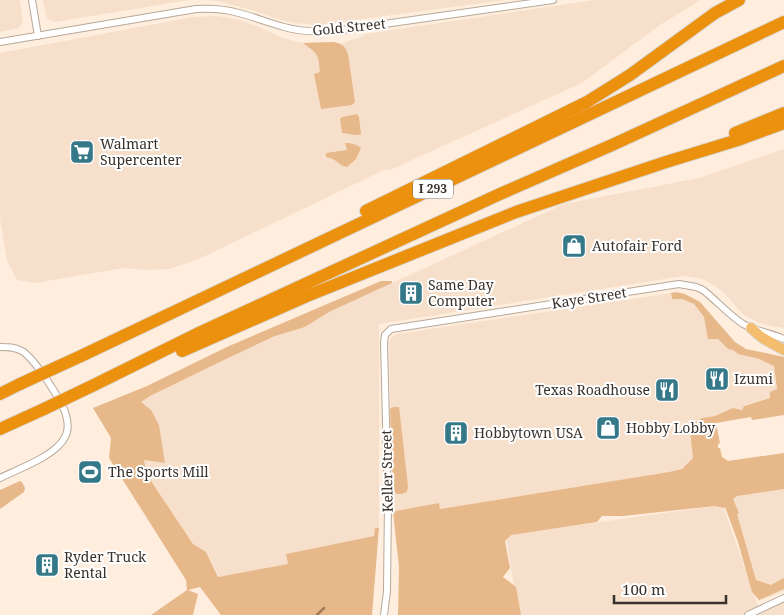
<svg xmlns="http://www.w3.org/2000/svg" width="784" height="615" viewBox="0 0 784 615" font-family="'Noto Serif',serif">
  <rect width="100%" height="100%" fill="#ffeede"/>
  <g fill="#f7e0cb">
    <path d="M0,0H20L23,22L19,28L0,32Z"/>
    <path d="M43,0H190L55,22L49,20L46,16Z"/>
    <path d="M198,0H506L318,25L294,23L277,19L255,11L217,1Z"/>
    <path d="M594,0H701L660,25L582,83L390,170H384L201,258L170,269L145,270L125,268L93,273L36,283L17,280L7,261L0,219V53L192,17L218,16L237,19L257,26L286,39L303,43L333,42L339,44L361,37L365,34Z"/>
    <path d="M784,149V328L770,326L757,322L744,315L737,308L728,297L722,291L703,279L684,276L379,324V528H375V536L286,554L289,564L219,577L206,552L193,544L147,475L144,460L165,463L159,425L141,402L150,396L226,359L275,336L305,327L329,312L564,204L699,178Z"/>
    <path d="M671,293L672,299H682L694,304L704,317L718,339L728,349L733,350L738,354L759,359L774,366L777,389L770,398L744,405L743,410L733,408L715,416L702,418L691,425L690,431L693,459L682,469L669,472L440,509L439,504L396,511L393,512L389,342L392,337L397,334Z"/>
    <path d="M784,488V591L759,601L725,504L729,497Z"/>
    <path d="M715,506L724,508L758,606L784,597V615H518L506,535Z"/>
  </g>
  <g fill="#e7b88a">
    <path d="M333,42C342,43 345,46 348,54L355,102L352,105L321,109L314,74L320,72C318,53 319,55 303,43Z"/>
    <path d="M357,114L359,117L361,134C356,137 348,133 342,133L340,119L342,117Z"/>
    <path d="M345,143C351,143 356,144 361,148L356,159L347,167C337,165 338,159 326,157V153L347,150Z"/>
    <path d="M381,281H392V283L329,312L305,327L275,336L226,359L150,396L141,402L151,410L159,425L165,463L144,460L147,475L193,544L206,552L218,577L288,564L286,554L374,536L375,528H379L372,615H221L200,587L188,590L198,594L193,615H151L187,590L186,580L109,458L111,438L93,408L147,386L229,346Z"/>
    <path d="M676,292L685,294L700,302L735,342L746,349L784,357V415L752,420L751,417L716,423L720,443L718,444V448H720L722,457L728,461L784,453V489L737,496L733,499L739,513L737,514L756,580L771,585L784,578V589L759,600L752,592L738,542L725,507L724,508L715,506L623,516H602L597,522L511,535L505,541L510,568L503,577L516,587L521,615H398L399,567L393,512L396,511L439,503L440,509L669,472L682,469L693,458L690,431L691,425L702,418L715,416L733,408L742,410L744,406L770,398V392L777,389L774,366L759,359L738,354L733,350L728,349L718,339H708L704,317L694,304L682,299H672L671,293Z"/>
    <path d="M393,407H399L408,486L407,492L401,494H397L393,491L390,409Z"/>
    <path d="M20,481L22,482L25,488L24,492L0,509V490Z"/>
  </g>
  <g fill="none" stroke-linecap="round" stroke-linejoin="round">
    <path stroke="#a37c55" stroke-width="2.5" d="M317,615L324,608"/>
    <defs>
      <g id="street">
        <path d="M32,0L38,36"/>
        <path d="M0,42L196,9C211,8 225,9 239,13C254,17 269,23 284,27C301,32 318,32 335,31L553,0"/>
        <path d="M0,347C8,347 15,347 22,351C35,359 62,401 66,415C68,422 69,430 65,437C56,456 18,469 0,478"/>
        <path d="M384,615L387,591L388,502L384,343L385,335L391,329L679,284L696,287L703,290C717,301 729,315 743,324C755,331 771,333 784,339"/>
        <path d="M748,615L784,598"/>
      </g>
      <path id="primary" d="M751,328C763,340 770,342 784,350"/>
      <g id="highway">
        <path d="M735,133L784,113"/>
        <path d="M366,211L587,102L630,75L715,13L739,0"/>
        <path d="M182,351L307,296L516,212L666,162L741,139L784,123"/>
        <path d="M81,356L784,22"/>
        <path d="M94,385L201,332L500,194L612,145L784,66"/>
        <path d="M0,394L20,384"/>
        <path d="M0,429L44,409"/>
      </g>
    </defs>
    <use href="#street" stroke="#b8a899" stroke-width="8"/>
    <use href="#primary" stroke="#dbdad9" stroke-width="12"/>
    <use href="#highway" stroke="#dbdad9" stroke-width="14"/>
    <use href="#street" stroke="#fff" stroke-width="6"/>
    <use href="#primary" stroke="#f4bd6e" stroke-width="10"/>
    <use href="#highway" stroke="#ec910e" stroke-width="12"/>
    <defs>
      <g id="highway-bridge">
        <path d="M20,384L81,356"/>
        <path d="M44,409L94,385"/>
      </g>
    </defs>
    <use href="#highway-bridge" stroke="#dbdad9" stroke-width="14" stroke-linecap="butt"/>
    <use href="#highway-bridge" stroke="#ec910e" stroke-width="12"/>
  </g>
  <defs>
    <symbol id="supermarket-square" viewBox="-11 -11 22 22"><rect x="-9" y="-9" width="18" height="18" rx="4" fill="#357989" stroke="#fff"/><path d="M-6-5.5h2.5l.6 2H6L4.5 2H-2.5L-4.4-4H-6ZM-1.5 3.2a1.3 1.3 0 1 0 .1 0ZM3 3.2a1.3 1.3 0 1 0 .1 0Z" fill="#fff"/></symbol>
    <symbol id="shop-square" viewBox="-11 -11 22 22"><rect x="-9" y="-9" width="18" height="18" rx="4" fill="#357989" stroke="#fff"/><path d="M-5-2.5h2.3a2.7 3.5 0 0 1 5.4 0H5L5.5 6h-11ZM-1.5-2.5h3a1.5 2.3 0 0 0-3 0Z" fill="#fff"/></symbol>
    <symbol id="building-square" viewBox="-11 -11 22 22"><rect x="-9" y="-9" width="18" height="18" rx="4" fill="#357989" stroke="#fff"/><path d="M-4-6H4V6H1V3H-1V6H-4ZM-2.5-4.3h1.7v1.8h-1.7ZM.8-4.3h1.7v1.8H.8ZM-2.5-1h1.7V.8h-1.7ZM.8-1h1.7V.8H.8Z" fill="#fff"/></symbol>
    <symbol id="restaurant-square" viewBox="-11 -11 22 22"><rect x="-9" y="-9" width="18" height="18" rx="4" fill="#357989" stroke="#fff"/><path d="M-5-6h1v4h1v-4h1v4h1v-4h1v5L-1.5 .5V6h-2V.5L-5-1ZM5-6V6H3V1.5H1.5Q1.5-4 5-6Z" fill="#fff"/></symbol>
    <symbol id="stadium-square" viewBox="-11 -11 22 22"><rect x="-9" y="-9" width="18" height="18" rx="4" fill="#357989" stroke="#fff"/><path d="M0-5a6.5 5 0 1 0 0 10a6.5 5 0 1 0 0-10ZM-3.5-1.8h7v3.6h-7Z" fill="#fff"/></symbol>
  </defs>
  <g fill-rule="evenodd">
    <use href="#supermarket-square" x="68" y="138" width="28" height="28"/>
    <use href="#shop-square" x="560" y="232" width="28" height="28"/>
    <use href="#building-square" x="397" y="279" width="28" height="28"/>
    <use href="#restaurant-square" x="703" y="365" width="28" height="28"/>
    <use href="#restaurant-square" x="653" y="376" width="28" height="28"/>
    <use href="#shop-square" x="594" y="414" width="28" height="28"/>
    <use href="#building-square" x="442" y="419" width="28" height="28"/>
    <use href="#stadium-square" x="76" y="458" width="28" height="28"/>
    <use href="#building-square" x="33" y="551" width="28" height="28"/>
  </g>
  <g text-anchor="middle" stroke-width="4" stroke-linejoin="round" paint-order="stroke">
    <rect fill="#fff" stroke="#74706b" stroke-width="1" x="413" y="179.5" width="40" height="19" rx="4"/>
    <g font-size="12" font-weight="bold" fill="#39322c">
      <text x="433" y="193">I 293</text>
    </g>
    <g font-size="14" fill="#39322c" stroke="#fff">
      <text transform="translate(349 27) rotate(-6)" y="5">Gold Street</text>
      <text transform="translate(589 298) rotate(-9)" y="5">Kaye Street</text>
      <text transform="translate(387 471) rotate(-91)" y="5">Keller Street</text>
    </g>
    <g font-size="14" fill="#39322c" stroke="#fff" text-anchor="start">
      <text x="100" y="149">Walmart<tspan x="100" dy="16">Supercenter</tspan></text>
      <text x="592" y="251">Autofair Ford</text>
      <text x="428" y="290">Same Day<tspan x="428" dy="16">Computer</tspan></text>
      <text x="734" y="384">Izumi</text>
      <text x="650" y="395" text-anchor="end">Texas Roadhouse</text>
      <text x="626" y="433">Hobby Lobby</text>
      <text x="474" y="438">Hobbytown USA</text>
      <text x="108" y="477">The Sports Mill</text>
      <text x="64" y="562">Ryder Truck<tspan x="64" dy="16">Rental</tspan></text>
    </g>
  </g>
  <path d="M614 595v8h112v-8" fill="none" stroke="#39322c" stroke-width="2.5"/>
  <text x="622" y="595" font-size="15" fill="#39322c" stroke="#ffffff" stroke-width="4" paint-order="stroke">100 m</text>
</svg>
